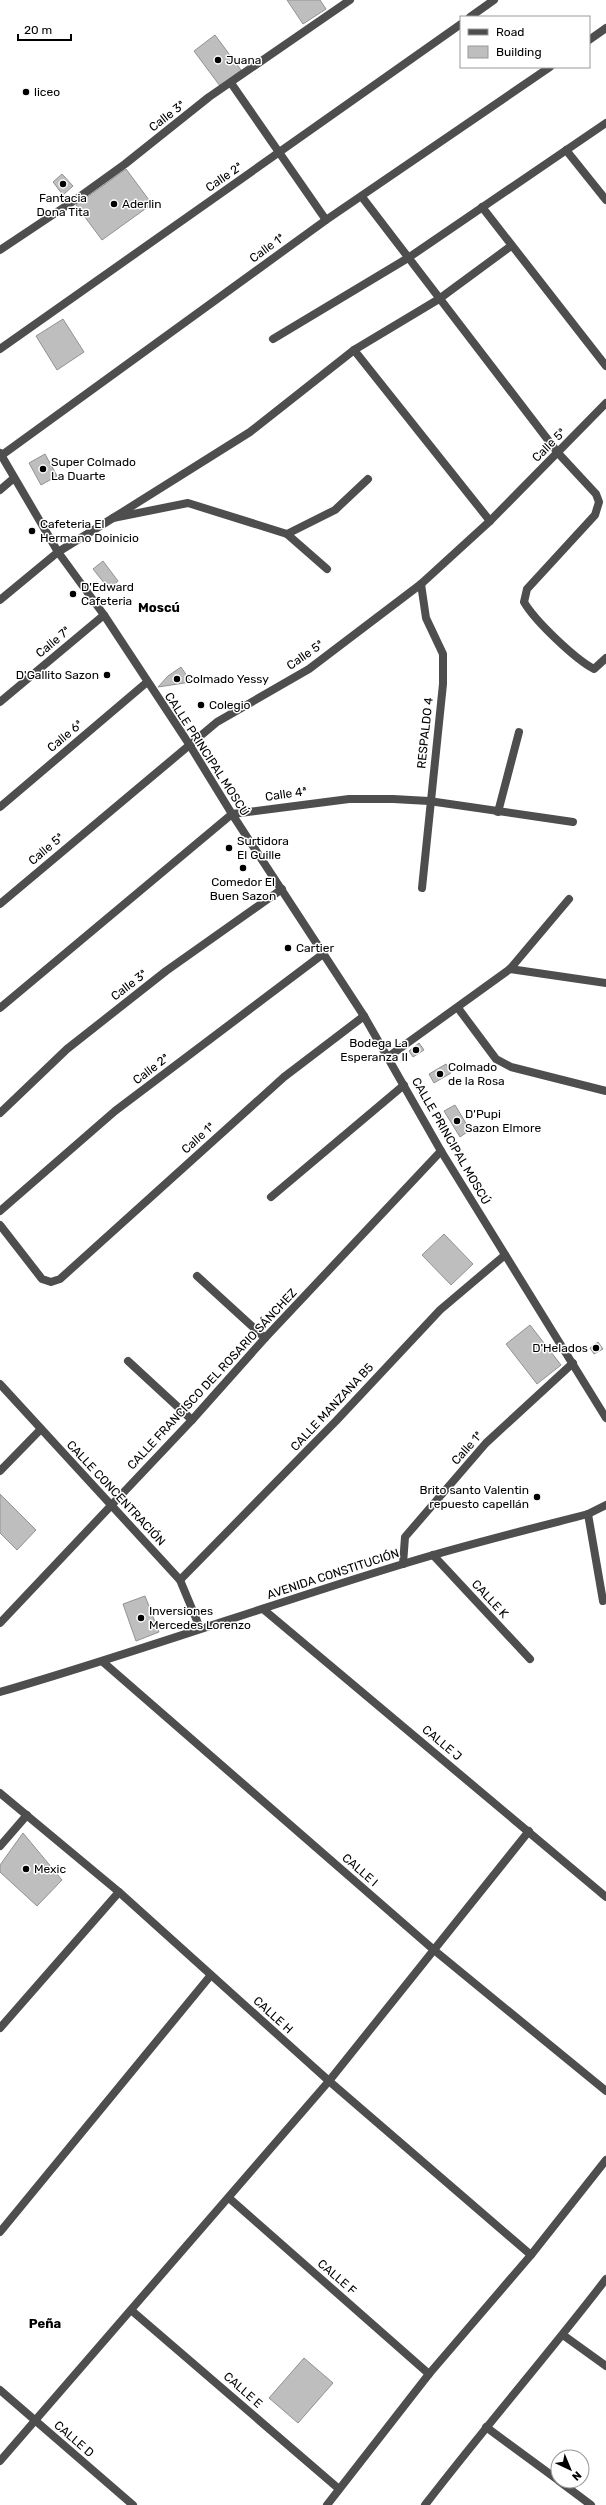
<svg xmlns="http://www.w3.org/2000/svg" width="606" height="2505" viewBox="0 0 606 2505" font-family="Rubik,sans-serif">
  <rect width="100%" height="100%" fill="#fff"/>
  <g fill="#bebebe" stroke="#929292">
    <path d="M287,0H320L326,9L303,24Z"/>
    <path d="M215,35L241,70L220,86L194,51Z"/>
    <path d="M126,169L152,204L102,240L76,205Z"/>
    <path d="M62,174L73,186L63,195L53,182Z"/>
    <path d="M63,319L84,352L57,370L36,336Z"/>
    <path d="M45,454L57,476L41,485L29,463Z"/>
    <path d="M103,561L118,581L109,589L93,569Z"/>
    <path d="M181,667L191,682L158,687L168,676Z"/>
    <path d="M419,1043L424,1050L413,1057L409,1051Z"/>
    <path d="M446,1064L451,1073L434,1083L429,1074Z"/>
    <path d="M455,1105L470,1130L460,1137L444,1111Z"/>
    <path d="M444,1234L473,1264L451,1285L422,1255Z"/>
    <path d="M530,1325L561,1365L537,1384L506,1344Z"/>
    <path d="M598,1342L603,1349L594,1354L590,1348Z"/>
    <path d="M0,1494L36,1530L17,1550L0,1533Z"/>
    <path d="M145,1596L159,1632L136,1641L123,1604Z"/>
    <path d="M23,1833L62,1880L37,1906L0,1872V1865Z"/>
    <path d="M304,2358L333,2383L298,2423L269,2398Z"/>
  </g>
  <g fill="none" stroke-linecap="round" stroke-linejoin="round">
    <g stroke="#4e4e4e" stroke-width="8">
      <path d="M327,569L287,534L335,510L368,479"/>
      <path d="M588,1514L603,1601"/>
    </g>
    <g stroke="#4e4e4e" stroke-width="8">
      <path d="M470,17L494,0"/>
      <path d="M589,40L606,28"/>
      <path d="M231,83L326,220"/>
      <path d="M566,150L606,200"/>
      <path d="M362,197L558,453L596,494L599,502L595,515L527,589L524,602C535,621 575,659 594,669L606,658"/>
      <path d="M482,207L606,366"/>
      <path d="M0,250L75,200L125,164L209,97L350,0"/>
      <path d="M273,339L408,258L606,123"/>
      <path d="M0,349L461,24"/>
      <path d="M354,350L490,521"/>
      <path d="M2,455L326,220L550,67"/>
      <path d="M0,490L14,478"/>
      <path d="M113,518L250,432L354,350L439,299L511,246"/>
      <path d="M421,584L426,618L443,654V684L422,888"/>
      <path d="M0,600L58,552L113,518L188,503L287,534"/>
      <path d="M0,702L104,615"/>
      <path d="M0,807L146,683"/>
      <path d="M498,812L519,732"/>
      <path d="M0,904L217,722L309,669L421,584L490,521L606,403"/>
      <path d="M510,969L606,983"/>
      <path d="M0,1008L232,814L349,799H393L429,801L573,822"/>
      <path d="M458,1008L496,1059L511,1067L606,1091"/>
      <path d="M388,1057L510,969L569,899"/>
      <path d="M0,1113L67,1049L166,971L282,889"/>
      <path d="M271,1197L404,1085"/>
      <path d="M0,1211L115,1111L323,954"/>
      <path d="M0,1225L42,1279L51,1282L60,1279L284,1077L364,1016"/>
      <path d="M197,1276L265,1338"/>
      <path d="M128,1361L192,1420"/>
      <path d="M0,1384L180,1580L200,1628"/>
      <path d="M0,1471L41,1429"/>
      <path d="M433,1555L530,1659"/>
      <path d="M403,1564L405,1537L486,1443L573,1363"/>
      <path d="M180,1580L336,1421L440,1310L505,1255"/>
      <path d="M263,1609L606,1897"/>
      <path d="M0,1623L192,1420L265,1338L441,1151"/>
      <path d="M103,1662L434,1950L606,2091"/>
      <path d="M0,1793L119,1892L329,2081L531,2255"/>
      <path d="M0,1846L27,1815"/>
      <path d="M0,2028L119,1892"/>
      <path d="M229,2198L429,2374"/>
      <path d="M0,2232L211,1975"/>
      <path d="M131,2310L339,2489"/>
      <path d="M563,2335L606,2366"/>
      <path d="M0,2390L133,2505"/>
      <path d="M486,2427L558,2480"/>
      <path d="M0,2461L329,2081L529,1831"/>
      <path d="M559,2481L591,2505"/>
      <path d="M327,2505L429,2374L531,2255L606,2160"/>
      <path d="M425,2505C484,2428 547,2356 606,2279"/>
    </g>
    <g stroke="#4e4e4e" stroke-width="8">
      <path d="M0,453L58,552L104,615L189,744L232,814L364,1016L441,1151L606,1418"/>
      <path d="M0,1692C135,1653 268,1605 403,1564C464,1545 526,1530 588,1514L606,1505"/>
    </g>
  </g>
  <g fill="#000" stroke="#fff" stroke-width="1.5">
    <circle cx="218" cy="60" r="4"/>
    <circle cx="26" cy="92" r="4"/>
    <circle cx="63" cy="184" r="4"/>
    <circle cx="114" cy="204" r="4"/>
    <circle cx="43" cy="469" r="4"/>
    <circle cx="32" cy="531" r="4"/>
    <circle cx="73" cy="594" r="4"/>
    <circle cx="107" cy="675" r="4"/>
    <circle cx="177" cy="679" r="4"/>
    <circle cx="201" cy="705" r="4"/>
    <circle cx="229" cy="848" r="4"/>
    <circle cx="243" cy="868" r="4"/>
    <circle cx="288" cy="948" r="4"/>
    <circle cx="416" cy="1050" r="4"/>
    <circle cx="440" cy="1074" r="4"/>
    <circle cx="457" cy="1121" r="4"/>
    <circle cx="596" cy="1348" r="4"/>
    <circle cx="537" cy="1497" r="4"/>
    <circle cx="141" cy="1618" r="4"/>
    <circle cx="26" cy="1869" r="4"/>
  </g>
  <g text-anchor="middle" stroke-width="3" stroke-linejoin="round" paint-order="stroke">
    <g font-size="12" fill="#000" stroke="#fff" text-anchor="start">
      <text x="226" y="64">Juana</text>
      <text x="34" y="96">liceo</text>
      <text x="63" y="202" text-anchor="middle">Fantacia<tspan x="63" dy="14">Dona Tita</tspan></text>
      <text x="122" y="208">Aderlin</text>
      <text x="51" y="466">Super Colmado<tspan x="51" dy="14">La Duarte</tspan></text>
      <text x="40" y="528">Cafeteria El<tspan x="40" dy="14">Hermano Doinicio</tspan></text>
      <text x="81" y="591">D'Edward<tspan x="81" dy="14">Cafeteria</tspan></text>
      <text x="99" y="679" text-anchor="end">D'Gallito Sazon</text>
      <text x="185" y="683">Colmado Yessy</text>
      <text x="209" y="709">Colegio</text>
      <text x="237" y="845">Surtidora<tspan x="237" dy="14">El Guille</tspan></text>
      <text x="243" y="886" text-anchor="middle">Comedor El<tspan x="243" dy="14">Buen Sazon</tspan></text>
      <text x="296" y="952">Cartier</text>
      <text x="408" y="1047" text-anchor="end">Bodega La<tspan x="408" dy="14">Esperanza II</tspan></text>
      <text x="448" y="1071">Colmado<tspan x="448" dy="14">de la Rosa</tspan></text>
      <text x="465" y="1118">D'Pupi<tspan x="465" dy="14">Sazon Elmore</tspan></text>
      <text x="588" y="1352" text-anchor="end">D'Helados</text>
      <text x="529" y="1494" text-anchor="end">Brito santo Valentin<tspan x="529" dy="14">repuesto capellán</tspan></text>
      <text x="149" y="1615">Inversiones<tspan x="149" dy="14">Mercedes Lorenzo</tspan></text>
      <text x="34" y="1873">Mexic</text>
    </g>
    <g font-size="12" fill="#000" stroke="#fff">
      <text transform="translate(167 116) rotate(-38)" y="4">Calle 3ª</text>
      <text transform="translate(224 177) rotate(-35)" y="4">Calle 2ª</text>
      <text transform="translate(267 248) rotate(-36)" y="4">Calle 1ª</text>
      <text transform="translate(549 445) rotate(-45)" y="4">Calle 5ª</text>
      <text transform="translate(53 642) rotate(-40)" y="4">Calle 7ª</text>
      <text transform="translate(305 655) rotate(-35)" y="4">Calle 5ª</text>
      <text transform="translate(425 733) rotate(-84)" y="4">RESPALDO 4</text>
      <text transform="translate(65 736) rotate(-40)" y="4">Calle 6ª</text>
      <text transform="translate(207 754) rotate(57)" y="4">CALLE PRINCIPAL MOSCÚ</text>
      <text transform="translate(286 794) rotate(-8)" y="4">Calle 4ª</text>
      <text transform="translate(46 849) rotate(-40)" y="4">Calle 5ª</text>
      <text transform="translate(129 985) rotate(-38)" y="4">Calle 3ª</text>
      <text transform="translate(151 1069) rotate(-37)" y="4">Calle 2ª</text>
      <text transform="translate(198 1138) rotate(-42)" y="4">Calle 1ª</text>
      <text transform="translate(451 1141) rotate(60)" y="4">CALLE PRINCIPAL MOSCÚ</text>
      <text transform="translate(212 1379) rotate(-47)" y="4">CALLE FRANCISCO DEL ROSARIO SÁNCHEZ</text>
      <text transform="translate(332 1407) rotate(-47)" y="4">CALLE MANZANA B5</text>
      <text transform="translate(467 1448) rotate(-48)" y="4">Calle 1ª</text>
      <text transform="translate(116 1493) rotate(47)" y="4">CALLE CONCENTRACIÓN</text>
      <text transform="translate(333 1574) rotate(-18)" y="4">AVENIDA CONSTITUCIÓN</text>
      <text transform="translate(490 1599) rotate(47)" y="4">CALLE K</text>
      <text transform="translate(442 1743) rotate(40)" y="4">CALLE J</text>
      <text transform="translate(360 1870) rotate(41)" y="4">CALLE I</text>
      <text transform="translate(273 2015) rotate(42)" y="4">CALLE H</text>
      <text transform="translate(337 2277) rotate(41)" y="4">CALLE F</text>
      <text transform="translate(243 2390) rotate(41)" y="4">CALLE E</text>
      <text transform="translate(74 2439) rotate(41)" y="4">CALLE D</text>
    </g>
    <g font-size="13" font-weight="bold" fill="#000" stroke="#fff">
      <text x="159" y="612">Moscú</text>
      <text x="45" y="2328">Peña</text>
    </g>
  </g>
  <rect x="460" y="16" width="130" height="52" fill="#ffffff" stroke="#999999"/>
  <rect x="468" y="29" width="20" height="6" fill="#4e4e4e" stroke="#999999"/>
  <text x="496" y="36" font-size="12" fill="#000000">Road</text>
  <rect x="468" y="46" width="20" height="12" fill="#bebebe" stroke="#999999"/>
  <text x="496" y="56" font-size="12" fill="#000000">Building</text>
  <g transform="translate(570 2469) rotate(136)"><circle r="19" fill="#ffffff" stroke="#999999"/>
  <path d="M0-3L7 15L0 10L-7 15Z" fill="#000000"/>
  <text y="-6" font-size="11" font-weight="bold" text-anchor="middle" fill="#000000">N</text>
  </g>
  <path d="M18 34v6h53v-6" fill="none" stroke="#000000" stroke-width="2"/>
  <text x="24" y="34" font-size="12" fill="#000000" stroke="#ffffff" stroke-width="3" paint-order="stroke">20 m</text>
</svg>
